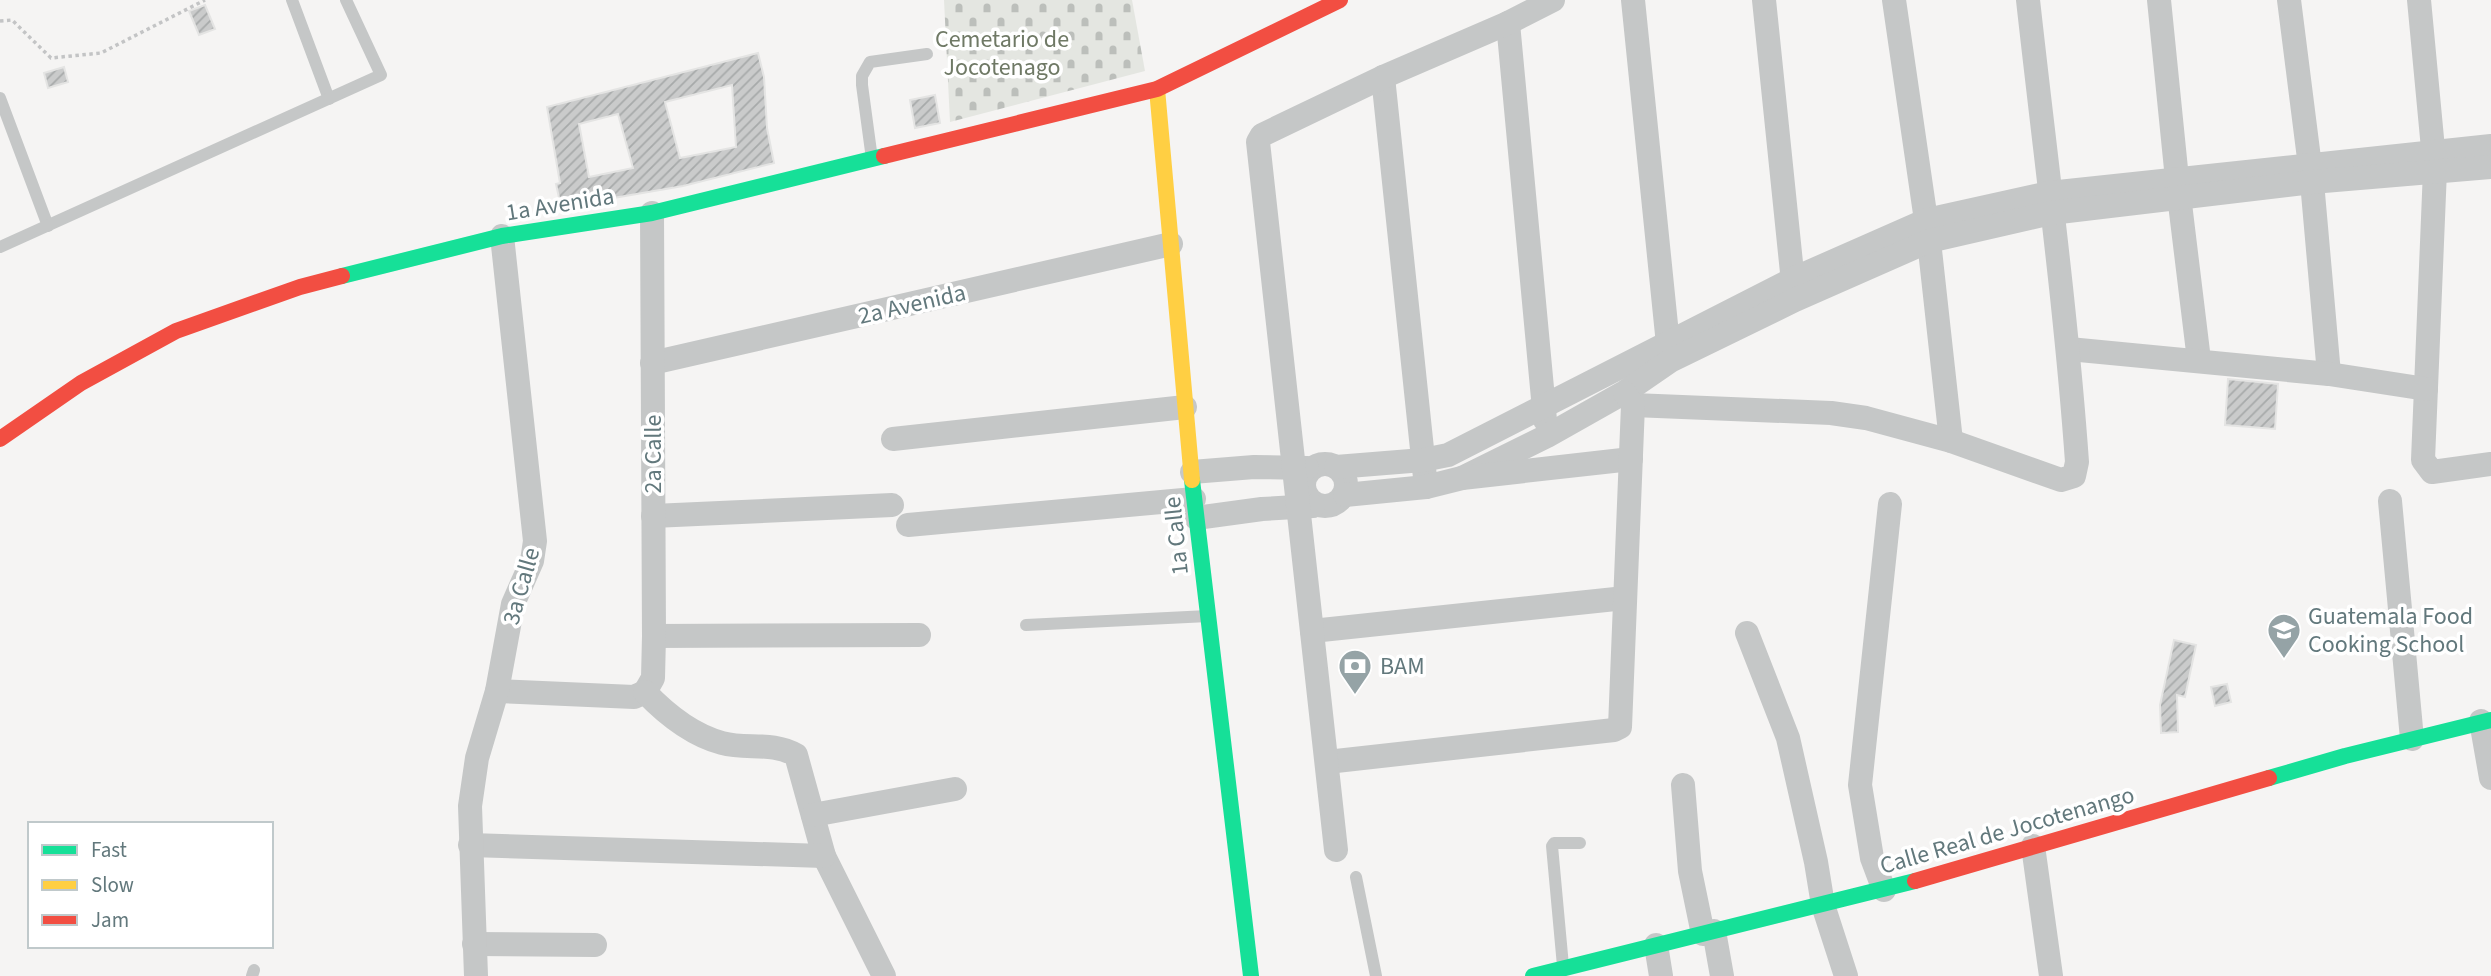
<svg xmlns="http://www.w3.org/2000/svg" width="2491" height="976" viewBox="0 0 2491 976" font-family="'Source Sans 3',sans-serif">
  <defs>
    <pattern id="cemetery-stones" width="16" height="16" patternUnits="userSpaceOnUse" patternTransform="scale(1.75)"><rect width="16" height="16" fill="#e4e6e1"/><path d="M2 7V4a2 2 0 0 1 4 0v3zM10 15v-3a2 2 0 0 1 4 0v3z" fill="#bcbfbb"/></pattern>
    <pattern id="building-hatch" width="6" height="6" patternUnits="userSpaceOnUse" patternTransform="scale(1.75)"><rect width="6" height="6" fill="#cacbcb"/><path d="M-1 1l2-2M0 6l6-6M5 7l2-2" fill="none" stroke="#a7aaaa"/></pattern>
  </defs>
  <rect width="100%" height="100%" fill="#f5f4f3"/>
  <path fill="url(#cemetery-stones)" d="M944,0H1132L1145,71L950,122Z"/>
  <g fill="url(#building-hatch)" stroke="#e4e4e3" stroke-width="2" fill-rule="evenodd">
    <path d="M205,5L215,29L199,35L189,11Z"/>
    <path d="M758,53L764,77L767,128L774,163L683,186L561,207L556,184L560,183L547,107ZM732,85L736,147L680,158L665,102ZM618,114L633,168L589,177L579,124Z"/>
    <path d="M64,67L68,82L48,88L44,73Z"/>
    <path d="M935,95L940,123L915,128L910,100Z"/>
    <path d="M2228,379L2278,384L2275,429L2225,425Z"/>
    <path d="M2174,640L2196,645L2185,697L2177,695L2178,732L2161,733L2160,705Z"/>
    <path d="M2227,684L2231,702L2215,706L2211,687Z"/>
  </g>
  <g fill="none" stroke-linecap="round" stroke-linejoin="round">
    <path stroke="#c3c4c5" stroke-width="3.5" stroke-dasharray="3.5 3.5" stroke-linecap="butt" d="M0,21L12,20L51,58L101,53L205,0"/>
    <g stroke="#c5c7c7" stroke-width="12">
      <path d="M292,0L329,99"/>
      <path d="M0,98L48,226"/>
      <path d="M872,159L862,85V76L870,62L927,54"/>
      <path d="M0,247L381,75L346,0"/>
      <path d="M1026,625L1208,616"/>
      <path d="M1356,877L1376,976"/>
      <path d="M1563,966L1552,846L1554,843H1580"/>
      <path d="M252,976L254,970"/>
    </g>
    <g stroke="#c5c7c7" stroke-width="24">
      <path d="M1633,0L1669,354"/>
      <path d="M1764,0L1794,292"/>
      <path d="M1894,0L1929,241L1951,441"/>
      <path d="M2159,0L2177,179L2199,360"/>
      <path d="M2289,0L2312,182L2329,374"/>
      <path d="M2419,0L2435,170L2423,460L2432,472L2491,464"/>
      <path d="M1508,23L1545,420"/>
      <path d="M1383,77L1426,487"/>
      <path d="M2069,349L2329,374L2426,389"/>
      <path d="M652,363L1171,244"/>
      <path d="M1633,405L1831,413L1866,418L1951,441L2061,480L2074,476L2077,462C2066,308 2045,154 2028,0"/>
      <path d="M893,439L1185,407"/>
      <circle cx="1325" cy="485" r="21"/>
      <path d="M1336,467L1423,460L1448,455L1793,279L1927,220L2049,193L2491,146"/>
      <path d="M1192,472L1254,467L1307,468"/>
      <path d="M1462,478L1547,436L1625,392L1670,361L1795,300L1929,241L2051,213L2312,182L2491,167"/>
      <path d="M1345,495L1426,487L1462,478L1631,459"/>
      <path d="M2390,501L2412,739"/>
      <path d="M653,516L892,505"/>
      <path d="M1196,518L1262,509L1313,506"/>
      <path d="M908,525L1194,499"/>
      <path d="M1312,631L1625,598"/>
      <path d="M1747,633L1788,738L1816,862L1823,905L1846,976"/>
      <path d="M654,636L919,635"/>
      <path d="M497,691L634,697L645,692"/>
      <path d="M645,692L653,678L654,636L652,213"/>
      <path d="M645,692C665,713 692,735 722,743C747,750 771,741 796,755L824,856L884,976"/>
      <path d="M2481,721L2491,778"/>
      <path d="M1327,762L1614,730L1620,727L1633,405L1625,393"/>
      <path d="M1683,785L1690,871L1703,934"/>
      <path d="M813,815L955,789"/>
      <path d="M470,845L824,856"/>
      <path d="M2033,846L2051,976"/>
      <path d="M1336,850L1258,142L1262,135L1383,77L1508,23L1553,0"/>
      <path d="M1884,890L1872,858L1860,785L1890,504"/>
      <path d="M1714,931L1722,976"/>
      <path d="M474,944L595,945"/>
      <path d="M1656,945L1661,976"/>
      <path d="M476,976L470,806L477,758L497,691L513,604L532,561L535,541L502,236"/>
    </g>
    <g stroke="#16e098" stroke-width="16">
      <path d="M342,276L502,236L652,213L884,156"/>
      <path d="M1192,480L1251,976"/>
      <path d="M2269,778L2345,756L2491,720"/>
      <path d="M1533,976L1915,881"/>
    </g>
    <path stroke="#ffcf43" stroke-width="16" d="M1157,89L1192,480"/>
    <g stroke="#f24e42" stroke-width="16">
      <path d="M884,156L1157,89L1340,0"/>
      <path d="M0,439L81,383L176,331L300,287L342,276"/>
      <path d="M1915,881L2269,778"/>
    </g>
  </g>
  <defs>
    <symbol id="school-pin" viewBox="-11 -11 22 30"><path d="M0 17L-7.5 6A9.5 9.5 0 1 1 7.5 6Z" fill="#95a3a6" stroke="#fff"/><path d="M0-5L7-2L0 1L-7-2ZM-4 1L0 2.5L4 1V4Q0 6-4 4Z" fill="#fff"/></symbol>
    <symbol id="bank-pin" viewBox="-11 -11 22 30"><path d="M0 17L-7.5 6A9.5 9.5 0 1 1 7.5 6Z" fill="#95a3a6" stroke="#fff"/><path d="M-6-4H6V4H-6ZM0-2.3a2.3 2.3 0 1 0 0 4.6a2.3 2.3 0 1 0 0-4.6Z" fill="#fff"/></symbol>
  </defs>
  <g fill-rule="evenodd">
    <use href="#school-pin" x="2265" y="611" width="38" height="52"/>
    <use href="#bank-pin" x="1336" y="647" width="38" height="52"/>
  </g>
  <g text-anchor="middle" stroke-width="7" stroke-linejoin="round" paint-order="stroke">
    <g font-size="24" fill="#6f7965" stroke="#fff">
      <text x="1002" y="47">Cemetario de<tspan x="1002" dy="28">Jocotenago</tspan></text>
    </g>
    <g font-size="24" fill="#62787c" stroke="#fff">
      <text transform="translate(560 204) rotate(-9)" y="8">1a Avenida</text>
      <text transform="translate(912 304) rotate(-13)" y="8">2a Avenida</text>
      <text transform="translate(653 454) rotate(-90)" y="8">2a Calle</text>
      <text transform="translate(1176 536) rotate(-96)" y="8">1a Calle</text>
      <text transform="translate(521 586) rotate(-74)" y="8">3a Calle</text>
      <text transform="translate(2007 830) rotate(-16)" y="8">Calle Real de Jocotenango</text>
    </g>
    <g font-size="24" fill="#62787c" stroke="#fff" text-anchor="start">
      <text x="2308" y="624">Guatemala Food<tspan x="2308" dy="28">Cooking School</tspan></text>
      <text x="1380" y="674">BAM</text>
    </g>
  </g>
  <rect x="28" y="822" width="245" height="126" fill="#ffffff" stroke="#c0c9cb" stroke-width="2"/>
  <rect x="42" y="845" width="35" height="10" fill="#16e098" stroke="#c0c9cb" stroke-width="2"/>
  <text x="91" y="857" font-size="21" fill="#62787c">Fast</text>
  <rect x="42" y="880" width="35" height="10" fill="#ffcf43" stroke="#c0c9cb" stroke-width="2"/>
  <text x="91" y="892" font-size="21" fill="#62787c">Slow</text>
  <rect x="42" y="915" width="35" height="10" fill="#f24e42" stroke="#c0c9cb" stroke-width="2"/>
  <text x="91" y="927" font-size="21" fill="#62787c">Jam</text>
</svg>
